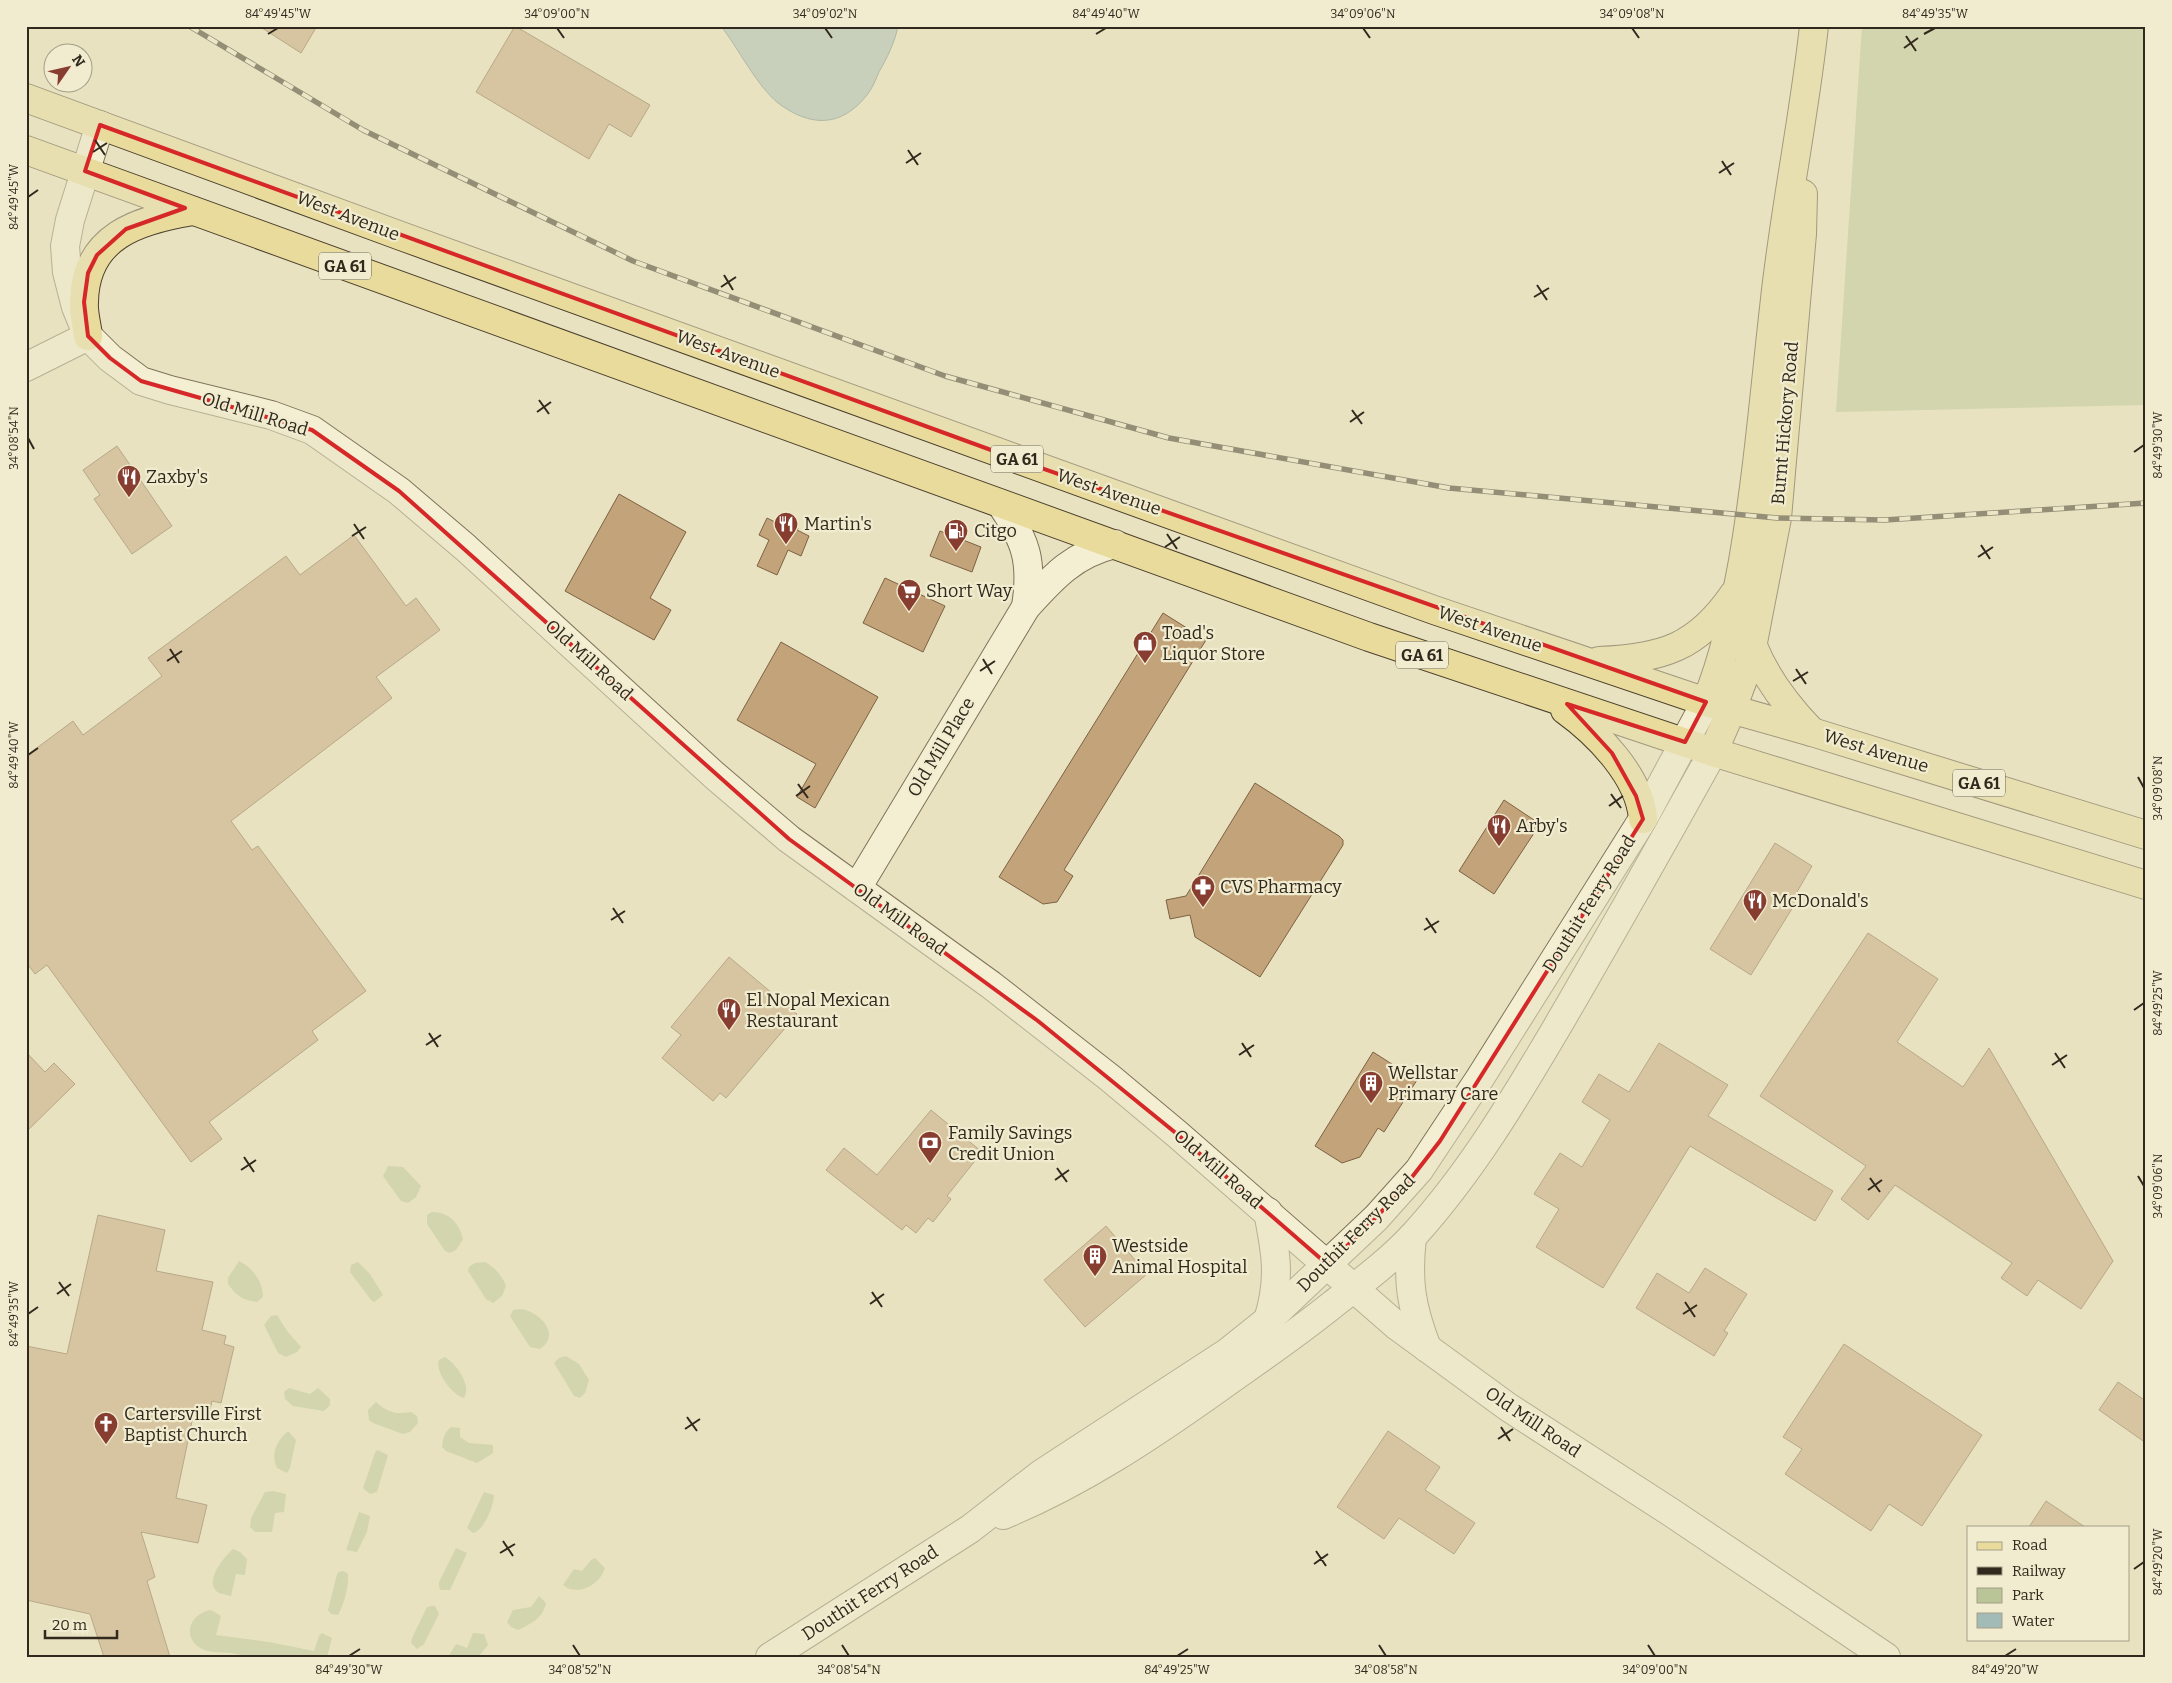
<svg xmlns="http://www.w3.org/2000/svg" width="2172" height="1683" viewBox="0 0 2172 1683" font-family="Bitter,serif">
  <rect width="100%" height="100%" fill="#e8e2c1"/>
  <g fill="#b9c596">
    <path d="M1862,26H2146V405L1836,412Z"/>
    <path d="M388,1166L403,1167L421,1186L416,1197L408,1203L401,1201L383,1176Z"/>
    <path d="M432,1212C449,1212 459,1223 463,1239L456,1250L450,1253L445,1251L427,1224V1215Z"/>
    <path d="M239,1261C253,1268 263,1282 263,1297L257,1302C242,1300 237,1296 228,1284V1278Z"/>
    <path d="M358,1262L370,1274L383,1295L374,1302L371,1300L350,1272L351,1265Z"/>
    <path d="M485,1262C495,1268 502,1275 506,1286L502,1296L493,1303L486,1299L468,1271L469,1267L475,1263Z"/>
    <path d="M519,1309C531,1309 550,1322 549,1336C548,1342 544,1346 540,1349L530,1347L510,1316L513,1310Z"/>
    <path d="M277,1315L287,1331L301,1347L297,1352L286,1357L278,1353L264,1325L271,1316Z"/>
    <path d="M566,1356L579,1364L589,1380L585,1393L580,1398L574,1396L554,1363L559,1358Z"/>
    <path d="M445,1357C456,1364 472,1385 464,1398C453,1396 434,1371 439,1360Z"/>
    <path d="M289,1388L310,1394L318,1388L330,1399V1405L324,1411L293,1406L285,1399L284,1392Z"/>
    <path d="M376,1402C387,1412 396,1415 411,1412L417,1416L418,1423L410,1432L403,1434L373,1423L369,1420L368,1410Z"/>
    <path d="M451,1427L460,1428V1437L469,1443L493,1445V1453L477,1463L446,1451L442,1447C443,1439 444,1433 451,1427Z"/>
    <path d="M288,1431L296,1440L290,1468L287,1473L277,1468C270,1453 277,1441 288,1431Z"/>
    <path d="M377,1450L388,1455L377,1492L370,1494L363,1488L375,1453Z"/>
    <path d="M273,1491L286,1494L284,1512L275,1513L272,1532H255L250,1527L251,1518L265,1492Z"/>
    <path d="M484,1492L494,1495C494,1505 484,1531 473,1533L467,1528Z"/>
    <path d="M359,1512L370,1516L367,1532L357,1552L346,1550Z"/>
    <path d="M456,1548L467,1553L450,1590H441L439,1587V1582Z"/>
    <path d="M233,1549L240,1552L247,1559L245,1575L236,1574L231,1596C227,1595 222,1594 219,1593C202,1583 224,1557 233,1549Z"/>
    <path d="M595,1558L605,1568C600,1585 577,1597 563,1585L574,1569L582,1571L591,1560Z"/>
    <path d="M343,1571L348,1574C349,1587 344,1604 338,1615L331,1614L328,1610L336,1578L338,1572Z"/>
    <path d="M539,1596L546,1603C543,1618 531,1624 518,1630L511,1627L507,1622L513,1610L531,1607Z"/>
    <path d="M431,1606H435L439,1614L424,1644L417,1649L411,1643L412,1638L427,1607Z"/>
    <path d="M211,1610L221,1616L216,1635L269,1642L314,1651L319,1636L322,1633L332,1638L327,1657C303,1657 278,1659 254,1657C246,1656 238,1654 230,1653C222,1652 208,1653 200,1648C181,1635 191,1613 211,1610Z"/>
    <path d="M473,1633L484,1634L488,1645L478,1657H448L456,1644L467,1648Z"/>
  </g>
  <path fill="#a3bbb7" stroke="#6b8784" d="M721,26H898C895,42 887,58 879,72C876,79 872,89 867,95C841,128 810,127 778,103C757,86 738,48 721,26Z"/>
  <g fill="#c3a37a" stroke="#7c6243">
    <path d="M259,26H317L301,53Z"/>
    <path d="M515,26L650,105L631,137L609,124L589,159L476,92Z"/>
    <path d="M117,446L172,526L132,554L94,499L100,495L83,470Z"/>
    <path d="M619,494L686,532L650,598L671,610L654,640L565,591Z"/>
    <path d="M767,518L779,524L781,520L798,528L797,530L809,536L801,556L788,550L777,575L757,566L769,540L759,535Z"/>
    <path d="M940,531L981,547L972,572L930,556Z"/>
    <path d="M354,535L406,606L416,598L440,630L376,677L392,698L231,821L252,850L258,846L366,991L312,1031L318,1040L209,1122L222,1139L191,1162L47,965L35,974L26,962V756L73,721L83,735L162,676L148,658L286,556L300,575Z"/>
    <path d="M885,578L945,606L923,652L863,623Z"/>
    <path d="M1163,613L1206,640L1064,870L1073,876L1057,902L1043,904L999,877Z"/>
    <path d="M781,642L878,697L815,808L797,797L816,764L737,720Z"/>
    <path d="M1255,783L1339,836L1343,840V845L1260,977L1195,937L1190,915L1170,919L1166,900L1186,896Z"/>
    <path d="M1504,800L1540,824L1494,894L1459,871Z"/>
    <path d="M1775,843L1812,866L1797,892L1801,894L1751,975L1710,949Z"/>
    <path d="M1868,933L1938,979L1897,1042L1963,1087L1989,1048L2113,1261L2081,1309L2038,1280L2027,1296L2001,1278L2012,1263L1895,1185L1868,1220L1841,1199L1866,1166L1760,1096Z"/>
    <path d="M729,957L797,1014L726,1098L720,1093L713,1101L662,1058L681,1035L671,1027Z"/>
    <path d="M1659,1043L1728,1085L1708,1116L1833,1191L1815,1221L1690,1146L1603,1288L1536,1247L1559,1209L1534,1194L1560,1153L1582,1167L1610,1120L1582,1102L1599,1074L1629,1092Z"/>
    <path d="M26,1052L45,1072L54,1063L75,1084L26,1132Z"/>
    <path d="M1373,1052L1417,1080L1384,1132L1378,1128L1360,1157L1342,1163L1315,1146Z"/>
    <path d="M931,1110L982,1152L947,1196L951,1199L933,1222L928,1218L916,1233L906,1225L902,1230L826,1170L844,1148L877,1175Z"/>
    <path d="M98,1215L165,1230L156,1271L213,1282L202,1330L226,1336L224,1344L234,1347L221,1403L212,1401L210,1410L195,1407L176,1498L207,1505L198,1543L141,1532L155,1577L147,1581L170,1657H104L90,1614L26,1600V1346L67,1354Z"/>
    <path d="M1106,1226L1147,1274L1085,1327L1044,1280Z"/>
    <path d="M1705,1268L1747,1294L1724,1331L1728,1333L1714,1356L1636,1308L1657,1273L1689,1293Z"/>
    <path d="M1844,1344L1982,1435L1922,1526L1889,1504L1871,1531L1785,1474L1802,1449L1783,1437Z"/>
    <path d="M2118,1382L2146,1401V1443L2099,1410Z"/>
    <path d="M1388,1431L1440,1467L1425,1490L1475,1523L1454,1554L1399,1518L1384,1539L1337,1507Z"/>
    <path d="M2046,1501L2085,1527H2029Z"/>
  </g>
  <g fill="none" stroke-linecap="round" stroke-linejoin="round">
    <defs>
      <g id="minor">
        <path d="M100,125L70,220L65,246L67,272L76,307L88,336L110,358L141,381L170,390L271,415L312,430L399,491L466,548L714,775L789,839L991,985L1110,1078L1177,1134L1397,1326L1508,1407L1672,1513L1886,1657"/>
        <path d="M26,367L88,336"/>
        <path d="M1001,504C1026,541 1033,561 1026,607"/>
        <path d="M857,888L1026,607C1054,576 1074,554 1115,544"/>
        <path d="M1268,1212C1276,1252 1281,1280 1268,1320"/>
        <path d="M1412,1237C1407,1282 1411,1306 1427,1348"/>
        <path d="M1003,1515C1081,1483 1151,1436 1220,1387C1258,1360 1296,1334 1332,1305C1360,1283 1390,1261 1414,1235C1471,1172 1514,1100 1557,1027C1610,936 1662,844 1713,752"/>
        <path d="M770,1657L970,1529L1041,1474L1228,1352L1268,1320L1376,1218L1419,1170L1480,1078L1643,819L1706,702"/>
      </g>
      <g id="major">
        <path d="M26,98L401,236L1434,610L1706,702L1812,732L2146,835"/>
        <path d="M26,150L1369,637L1713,752L2146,885"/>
        <path d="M88,336C87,325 83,313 84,302C85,236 138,220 193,211"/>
        <path d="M1753,646C1766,679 1788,707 1812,732"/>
        <path d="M1599,661C1663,658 1697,648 1734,594"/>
        <path d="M1706,702C1725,657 1734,609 1743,561C1758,474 1765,386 1775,299C1785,207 1804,118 1814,26"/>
        <path d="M1565,710C1597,733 1640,776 1643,819"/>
        <path d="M1713,752L1732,709L1749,663L1777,518L1802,234L1803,194"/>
      </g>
    </defs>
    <use href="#minor" stroke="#7f735a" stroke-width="30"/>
    <use href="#major" stroke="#4d412e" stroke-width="30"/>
    <use href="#minor" stroke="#f4efd3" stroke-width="28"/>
    <use href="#major" stroke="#e8db9b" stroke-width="28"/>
    <defs>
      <path id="rail" d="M189,26L363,130L633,261L945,376L1169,438L1449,488L1777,518L1885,520L2146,503"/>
    </defs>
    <use href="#rail" stroke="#31291d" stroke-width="5.5"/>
    <use href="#rail" stroke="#f1eccf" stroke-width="4" stroke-dasharray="11" stroke-linecap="butt"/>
  </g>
  <path d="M0 0H2172V1683H0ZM100,125L1013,458L1706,702L1685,742L1567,704L1612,753L1636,796L1643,819L1440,1141L1398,1195L1328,1265L1177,1134L1038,1021L789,839L399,491L312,430L141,381L110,358L88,336L84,302L88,273L97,255L126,229L185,208L85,171Z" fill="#e8e2c1" fill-opacity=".55" fill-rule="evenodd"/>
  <path fill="none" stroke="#d62828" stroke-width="4" stroke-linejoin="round" d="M100,125L1013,458L1706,702L1685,742L1567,704L1612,753L1636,796L1643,819L1440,1141L1398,1195L1328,1265L1177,1134L1038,1021L789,839L399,491L312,430L141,381L110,358L88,336L84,302L88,273L97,255L126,229L185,208L85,171Z"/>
  <path fill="none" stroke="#31291d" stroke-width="2" d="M557,28L564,38M825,28L832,38M1363,28L1370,38M1632,28L1639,38M268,34L278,28M1096,34L1106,28M1924,34L1935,28M1906,36L1916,51M1904,48L1918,38M95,140L105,155M908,150L918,165M93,152L107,143M1722,161L1731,175M906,163L921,153M1719,173L1734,163M28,197L38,190M724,275L733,290M1537,285L1547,300M721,287L736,277M1534,297L1549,288M539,400L549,414M1352,410L1362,424M537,412L551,402M1350,422L1364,412M28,438L34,449M2134,452L2144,445M354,524L364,539M1167,534L1177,549M352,536L366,527M1981,545L1990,559M1165,547L1180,537M1978,557L1993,547M170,649L179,663M983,659L992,674M167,661L182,651M1796,669L1806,684M980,671L995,661M1793,681L1808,672M28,755L38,748M2138,777L2144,788M798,784L808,798M1611,794L1621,808M796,796L810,786M1609,806L1623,796M613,908L623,923M1426,918L1436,933M611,920L625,911M1424,930L1439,921M2134,1010L2144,1003M429,1033L438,1047M1242,1043L1251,1057M426,1045L441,1035M2055,1053L2065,1068M1239,1055L1254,1045M2052,1065L2067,1055M244,1157L254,1172M1057,1168L1067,1182M241,1170L256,1160M2138,1176L2144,1186M1870,1178L1880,1192M1055,1180L1069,1170M1868,1190L1882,1180M59,1282L69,1296M872,1292L882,1307M57,1294L71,1284M1685,1302L1695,1317M870,1304L884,1294M28,1314L38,1307M1683,1314L1697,1305M687,1417L697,1431M1501,1427L1510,1441M685,1429L700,1419M1498,1439L1513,1429M503,1541L513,1556M1316,1551L1326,1566M500,1553L515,1544M1314,1564L1328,1554M2134,1569L2144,1562M573,1645L580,1656M842,1645L849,1656M1379,1645L1386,1656M1648,1645L1655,1656M349,1656L360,1649M1177,1656L1188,1649M2005,1656L2016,1649"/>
  <defs>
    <symbol id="restaurant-pin" viewBox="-11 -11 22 30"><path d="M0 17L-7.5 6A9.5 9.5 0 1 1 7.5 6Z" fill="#883d31" stroke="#f1eccf"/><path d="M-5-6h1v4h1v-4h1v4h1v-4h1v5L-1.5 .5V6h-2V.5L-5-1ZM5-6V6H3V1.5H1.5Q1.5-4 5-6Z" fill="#fff"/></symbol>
    <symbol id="fuel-pin" viewBox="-11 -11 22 30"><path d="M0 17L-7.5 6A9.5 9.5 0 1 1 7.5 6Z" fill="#883d31" stroke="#f1eccf"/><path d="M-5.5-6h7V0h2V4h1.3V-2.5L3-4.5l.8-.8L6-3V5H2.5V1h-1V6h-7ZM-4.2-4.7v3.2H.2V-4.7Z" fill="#fff"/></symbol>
    <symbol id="supermarket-pin" viewBox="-11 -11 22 30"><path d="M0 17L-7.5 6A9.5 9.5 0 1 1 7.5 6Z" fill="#883d31" stroke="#f1eccf"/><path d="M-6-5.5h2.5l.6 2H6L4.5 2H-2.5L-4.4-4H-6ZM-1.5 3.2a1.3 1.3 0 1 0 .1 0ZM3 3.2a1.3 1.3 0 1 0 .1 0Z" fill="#fff"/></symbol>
    <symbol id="shop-pin" viewBox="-11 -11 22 30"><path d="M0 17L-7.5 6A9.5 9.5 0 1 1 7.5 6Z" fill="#883d31" stroke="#f1eccf"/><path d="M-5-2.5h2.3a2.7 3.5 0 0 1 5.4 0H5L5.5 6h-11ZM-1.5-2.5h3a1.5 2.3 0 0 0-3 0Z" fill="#fff"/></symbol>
    <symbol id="pharmacy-pin" viewBox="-11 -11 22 30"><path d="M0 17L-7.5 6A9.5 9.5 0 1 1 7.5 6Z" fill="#883d31" stroke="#f1eccf"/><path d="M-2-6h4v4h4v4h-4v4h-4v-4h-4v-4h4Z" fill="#fff"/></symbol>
    <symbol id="building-pin" viewBox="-11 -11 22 30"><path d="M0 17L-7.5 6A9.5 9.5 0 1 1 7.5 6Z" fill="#883d31" stroke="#f1eccf"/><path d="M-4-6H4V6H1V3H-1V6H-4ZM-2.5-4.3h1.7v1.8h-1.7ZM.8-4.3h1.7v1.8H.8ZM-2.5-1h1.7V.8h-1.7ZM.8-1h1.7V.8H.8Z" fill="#fff"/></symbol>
    <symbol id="bank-pin" viewBox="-11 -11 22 30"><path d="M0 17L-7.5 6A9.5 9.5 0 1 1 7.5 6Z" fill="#883d31" stroke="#f1eccf"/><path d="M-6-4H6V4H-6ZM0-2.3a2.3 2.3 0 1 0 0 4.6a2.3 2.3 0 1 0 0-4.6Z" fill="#fff"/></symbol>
    <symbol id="church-pin" viewBox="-11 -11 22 30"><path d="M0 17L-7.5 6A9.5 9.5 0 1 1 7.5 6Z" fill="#883d31" stroke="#f1eccf"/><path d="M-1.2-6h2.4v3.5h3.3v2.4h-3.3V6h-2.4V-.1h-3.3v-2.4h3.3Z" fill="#fff"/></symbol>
  </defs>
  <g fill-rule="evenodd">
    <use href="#restaurant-pin" x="115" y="463" width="28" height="38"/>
    <use href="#restaurant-pin" x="772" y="510" width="28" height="38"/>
    <use href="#fuel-pin" x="942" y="517" width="28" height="38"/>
    <use href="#supermarket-pin" x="895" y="577" width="28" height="38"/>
    <use href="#shop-pin" x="1131" y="629" width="28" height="38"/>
    <use href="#restaurant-pin" x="1485" y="812" width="28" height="38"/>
    <use href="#pharmacy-pin" x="1189" y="873" width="28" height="38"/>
    <use href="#restaurant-pin" x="1741" y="887" width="28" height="38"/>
    <use href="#restaurant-pin" x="715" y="996" width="28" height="38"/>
    <use href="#building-pin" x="1357" y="1069" width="28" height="38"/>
    <use href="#bank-pin" x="916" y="1129" width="28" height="38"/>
    <use href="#building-pin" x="1081" y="1242" width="28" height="38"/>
    <use href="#church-pin" x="92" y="1410" width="28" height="38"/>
  </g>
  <g text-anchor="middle" stroke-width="4.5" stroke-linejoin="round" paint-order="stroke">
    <g fill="#f1eccf" stroke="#6b6452" stroke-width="1">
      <rect x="319" y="252.5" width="52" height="27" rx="4"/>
      <rect x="991" y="445.5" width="52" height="27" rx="4"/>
      <rect x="1396" y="641.5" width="52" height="27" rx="4"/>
      <rect x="1953" y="769.5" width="52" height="27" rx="4"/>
    </g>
    <g font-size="16" font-weight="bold" fill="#31291d">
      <text x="345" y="272">GA 61</text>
      <text x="1017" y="465">GA 61</text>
      <text x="1422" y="661">GA 61</text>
      <text x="1979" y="789">GA 61</text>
    </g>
    <g font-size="18" fill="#31291d" stroke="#f1eccf">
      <text transform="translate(348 216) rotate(21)" y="6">West Avenue</text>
      <text transform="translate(728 354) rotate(20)" y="6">West Avenue</text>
      <text transform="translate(255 414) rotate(17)" y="6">Old Mill Road</text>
      <text transform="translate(1785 423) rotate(-85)" y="6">Burnt Hickory Road</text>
      <text transform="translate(1109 492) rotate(19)" y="6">West Avenue</text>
      <text transform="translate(1490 629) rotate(19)" y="6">West Avenue</text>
      <text transform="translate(589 660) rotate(42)" y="6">Old Mill Road</text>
      <text transform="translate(941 747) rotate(-59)" y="6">Old Mill Place</text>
      <text transform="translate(1876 751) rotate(17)" y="6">West Avenue</text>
      <text transform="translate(1589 904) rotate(-58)" y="6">Douthit Ferry Road</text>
      <text transform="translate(900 919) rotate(36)" y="6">Old Mill Road</text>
      <text transform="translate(1218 1169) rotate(41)" y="6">Old Mill Road</text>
      <text transform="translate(1356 1233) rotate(-45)" y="6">Douthit Ferry Road</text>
      <text transform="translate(1533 1422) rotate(34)" y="6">Old Mill Road</text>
      <text transform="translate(870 1593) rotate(-33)" y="6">Douthit Ferry Road</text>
    </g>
    <g font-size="18" fill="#31291d" stroke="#f1eccf" text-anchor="start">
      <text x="146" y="483">Zaxby's</text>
      <text x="804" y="530">Martin's</text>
      <text x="974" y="537">Citgo</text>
      <text x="926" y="597">Short Way</text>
      <text x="1162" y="639">Toad's<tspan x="1162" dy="21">Liquor Store</tspan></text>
      <text x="1516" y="832">Arby's</text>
      <text x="1220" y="893">CVS Pharmacy</text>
      <text x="1772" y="907">McDonald's</text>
      <text x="746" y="1006">El Nopal Mexican<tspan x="746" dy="21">Restaurant</tspan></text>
      <text x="1388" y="1079">Wellstar<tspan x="1388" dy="21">Primary Care</tspan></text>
      <text x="948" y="1139">Family Savings<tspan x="948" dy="21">Credit Union</tspan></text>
      <text x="1112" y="1252">Westside<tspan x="1112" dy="21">Animal Hospital</tspan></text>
      <text x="124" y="1420">Cartersville First<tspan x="124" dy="21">Baptist Church</tspan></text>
    </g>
  </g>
  <rect width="2172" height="1683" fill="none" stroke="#f1eccf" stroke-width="55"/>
  <rect x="1967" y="1526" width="162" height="115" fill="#f1eccf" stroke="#a49e88"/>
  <rect x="1977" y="1542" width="25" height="8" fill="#e8db9b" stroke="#a49e88"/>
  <text x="2012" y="1550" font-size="15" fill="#31291d">Road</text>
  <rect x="1977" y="1567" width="25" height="8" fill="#31291d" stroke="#a49e88"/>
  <text x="2012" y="1576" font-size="15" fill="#31291d">Railway</text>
  <rect x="1977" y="1588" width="25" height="15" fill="#b9c596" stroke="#a49e88"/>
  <text x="2012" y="1600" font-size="15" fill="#31291d">Park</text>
  <rect x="1977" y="1613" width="25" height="15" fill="#a3bbb7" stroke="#a49e88"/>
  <text x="2012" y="1626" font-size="15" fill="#31291d">Water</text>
  <g transform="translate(68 68) rotate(56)"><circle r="24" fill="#f1eccf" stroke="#a49e88"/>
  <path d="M0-4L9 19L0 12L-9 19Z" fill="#883d31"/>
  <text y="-8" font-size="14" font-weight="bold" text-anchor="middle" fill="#31291d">N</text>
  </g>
  <path d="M45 1630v8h72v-8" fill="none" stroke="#31291d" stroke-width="2.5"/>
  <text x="52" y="1630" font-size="15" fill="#31291d" stroke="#f1eccf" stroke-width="4" paint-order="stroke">20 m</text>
  <rect x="28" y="28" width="2116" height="1628" fill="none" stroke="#31291d" stroke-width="2"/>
  <g font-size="12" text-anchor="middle" fill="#31291d">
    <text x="278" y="18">84°49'45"W</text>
    <text x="557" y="18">34°09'00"N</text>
    <text x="825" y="18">34°09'02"N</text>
    <text x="1106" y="18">84°49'40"W</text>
    <text x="1363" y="18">34°09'06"N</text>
    <text x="1632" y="18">34°09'08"N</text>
    <text x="1935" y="18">84°49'35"W</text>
    <text transform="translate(14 197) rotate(-90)" y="4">84°49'45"W</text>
    <text transform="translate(14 438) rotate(-90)" y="4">34°08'54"N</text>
    <text transform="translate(2158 445) rotate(-90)" y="4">84°49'30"W</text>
    <text transform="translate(14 755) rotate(-90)" y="4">84°49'40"W</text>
    <text transform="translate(2158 788) rotate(-90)" y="4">34°09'08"N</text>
    <text transform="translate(2158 1003) rotate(-90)" y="4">84°49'25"W</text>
    <text transform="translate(2158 1186) rotate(-90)" y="4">34°09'06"N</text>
    <text transform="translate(14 1314) rotate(-90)" y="4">84°49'35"W</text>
    <text transform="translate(2158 1562) rotate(-90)" y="4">84°49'20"W</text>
    <text x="349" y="1674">84°49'30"W</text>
    <text x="580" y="1674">34°08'52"N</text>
    <text x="849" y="1674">34°08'54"N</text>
    <text x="1177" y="1674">84°49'25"W</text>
    <text x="1386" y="1674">34°08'58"N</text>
    <text x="1655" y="1674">34°09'00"N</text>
    <text x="2005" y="1674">84°49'20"W</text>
  </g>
</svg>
